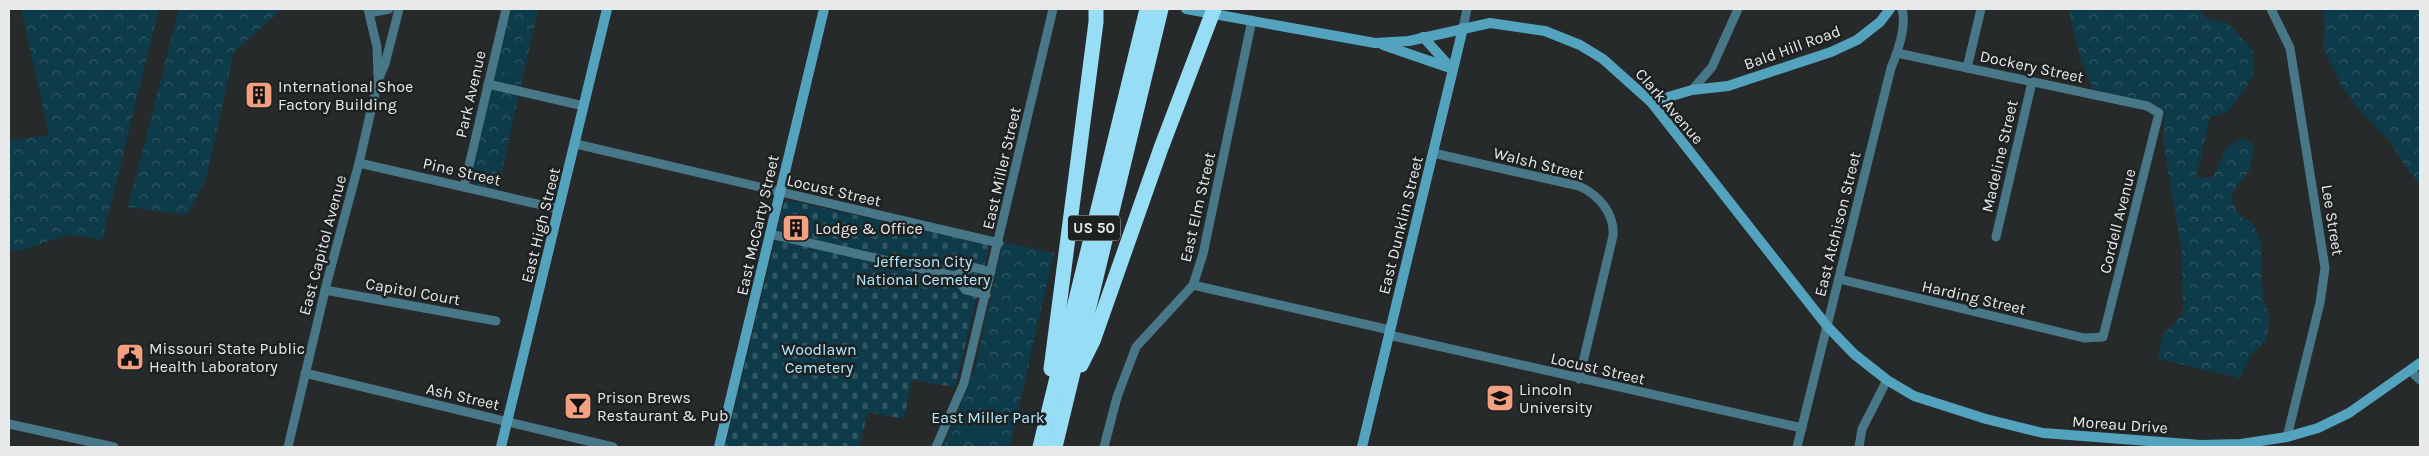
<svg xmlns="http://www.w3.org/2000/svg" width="2429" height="456" font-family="Karla,sans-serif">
	<defs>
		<pattern id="forest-crowns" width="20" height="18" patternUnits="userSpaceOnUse" patternTransform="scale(1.25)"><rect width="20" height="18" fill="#0e3b49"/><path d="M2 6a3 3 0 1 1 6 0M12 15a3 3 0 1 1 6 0" fill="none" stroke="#315763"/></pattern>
		<pattern id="cemetery-stones" width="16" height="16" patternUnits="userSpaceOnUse" patternTransform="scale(1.25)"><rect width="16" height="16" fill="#0e3b49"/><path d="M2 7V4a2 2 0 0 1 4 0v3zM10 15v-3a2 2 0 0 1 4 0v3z" fill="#315763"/></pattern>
	</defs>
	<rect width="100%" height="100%" fill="#272a2b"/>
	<g fill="url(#forest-crowns)">
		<path d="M21,9h138l-57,231 -34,-5 -48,16 -11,-1v-109l40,-6z"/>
		<path d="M179,9h103l-48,43 -28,127 -19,36 -59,-8z"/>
		<path d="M510,9h28l-40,180 -25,-5 -3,-7z"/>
		<path d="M2068,9h134l3,9 23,5 26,29 -1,24 -12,19 -14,18 -17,4 -14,61 17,-1 14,-30 17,-9 10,7 -4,25 -14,17 -5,11 8,17 14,9 9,19 -1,20 2,34 7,20 -4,24 -14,13 -12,24 -82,-19 4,-23 21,-22 -1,-61 -19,-112 2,-30 -12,-8 -60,-14 -12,-28z"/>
		<path d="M2324,9h96v175l-13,-15 -16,-26 -32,-33 -17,-23 -19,-39z"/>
		<path d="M1003,242l51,11 -44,194h-67l32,-79z"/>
	</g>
	<path fill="url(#cemetery-stones)" d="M787,200l198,44 4,3 -34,140 -43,-7 -8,39 -36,-7 -9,35h-134l59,-244z"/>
	<g fill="#0e3b49">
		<path d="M502,59l13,3 -3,12 -12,-3z"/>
		<path d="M983,405l20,12 -18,30 -20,-10z"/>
	</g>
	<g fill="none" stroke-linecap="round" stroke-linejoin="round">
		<g stroke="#487788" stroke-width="9">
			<path d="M368,9l9,38 1,28"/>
			<path d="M2271,9l19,39 35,220 -5,35 -33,134"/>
			<path d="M370,13l19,-4"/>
			<path d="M1463,28l4,-19"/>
			<path d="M1967,68l14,-59"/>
			<path d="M488,84l96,22"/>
			<path d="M1692,90l20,-23 26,-58"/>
			<path d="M576,144l423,99"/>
			<path d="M1433,153l146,33c20,9 36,28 34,50l-34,143"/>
			<path d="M359,163l200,46"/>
			<path d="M464,187l42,-178"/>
			<path d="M770,234l184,42 12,14 20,5"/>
			<path d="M1996,237l36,-155"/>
			<path d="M954,276l19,-9 18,5"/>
			<path d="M1839,279l245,59 19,-1 56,-224 -12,-7 -250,-53"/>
			<path d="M1193,285l197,45"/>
			<path d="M325,290l171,31"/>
			<path d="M1389,335l413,93"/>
			<path d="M2410,370l10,10"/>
			<path d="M305,373l308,74"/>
			<path d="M9,424l105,23"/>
			<path d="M288,447l39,-165 32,-119 19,-83 7,-16 14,-55"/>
			<path d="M936,447l28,-64 89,-374"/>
			<path d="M1104,447l13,-50 19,-50 57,-62 10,-31 49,-234"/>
			<path d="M1797,447l94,-379c7,-17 16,-42 11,-59"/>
			<path d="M1859,447l3,-18 25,-49"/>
		</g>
		<g stroke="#53a3be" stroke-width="10">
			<path d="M1186,9l189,34 34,-2 81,-18 55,8 35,14 23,14 48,43 176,224 27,28 33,26 27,16 72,23 57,14 158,12 40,-1 46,-7 31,-9 31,-15 71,-50"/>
			<path d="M1423,37l29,32"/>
			<path d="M1383,45l70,24"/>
			<path d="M1651,102l41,-12 36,-4 103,-34 26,-12 23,-18 10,-13"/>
			<path d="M501,447l106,-438"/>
			<path d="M719,447l105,-438"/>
			<path d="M1362,447l101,-419"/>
		</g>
		<g stroke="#97ddf6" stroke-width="15">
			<path d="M1081,365l12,-24 68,-193 53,-139"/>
			<path d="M1051,369l45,-347v-13"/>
			<path d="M1040,447l107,-438"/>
			<path d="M1055,447l106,-438"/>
		</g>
	</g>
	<defs>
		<symbol id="building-square" viewBox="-11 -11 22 22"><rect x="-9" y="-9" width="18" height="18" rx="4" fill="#f2a07f" stroke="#1e2122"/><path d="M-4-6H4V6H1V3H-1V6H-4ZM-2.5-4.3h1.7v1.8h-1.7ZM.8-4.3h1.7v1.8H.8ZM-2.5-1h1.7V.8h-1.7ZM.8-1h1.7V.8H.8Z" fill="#111"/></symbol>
		<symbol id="civic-square" viewBox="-11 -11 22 22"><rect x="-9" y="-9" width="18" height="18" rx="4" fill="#f2a07f" stroke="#1e2122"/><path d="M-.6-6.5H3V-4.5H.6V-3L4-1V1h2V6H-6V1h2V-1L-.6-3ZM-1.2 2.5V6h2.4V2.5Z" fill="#111"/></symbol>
		<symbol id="university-square" viewBox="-11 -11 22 22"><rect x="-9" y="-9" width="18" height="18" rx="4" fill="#f2a07f" stroke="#1e2122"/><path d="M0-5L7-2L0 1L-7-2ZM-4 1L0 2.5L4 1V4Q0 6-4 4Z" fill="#111"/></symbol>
		<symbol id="bar-square" viewBox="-11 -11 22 22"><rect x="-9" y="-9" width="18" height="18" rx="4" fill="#f2a07f" stroke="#1e2122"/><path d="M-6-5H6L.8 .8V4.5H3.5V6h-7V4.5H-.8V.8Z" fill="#111"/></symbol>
	</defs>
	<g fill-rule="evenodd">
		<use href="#building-square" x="243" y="79" width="32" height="32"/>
		<use href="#building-square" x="780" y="212" width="32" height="32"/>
		<use href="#civic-square" x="114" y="341" width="32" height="32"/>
		<use href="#university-square" x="1484" y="382" width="32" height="32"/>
		<use href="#bar-square" x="562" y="390" width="32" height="32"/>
	</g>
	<g text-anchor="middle" stroke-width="5" stroke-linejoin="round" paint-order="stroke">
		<rect fill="#1e2122" stroke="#abadae" stroke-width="1" x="1068" y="215.5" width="52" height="25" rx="4"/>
		<g font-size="15" font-weight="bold" fill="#e7e9ea">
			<text x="1094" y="233">US 50</text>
		</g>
		<g font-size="16" fill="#e7e9ea" stroke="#1e2122">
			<text transform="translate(1792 47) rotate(-20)" y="6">Bald Hill Road</text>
			<text transform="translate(2032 66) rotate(12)" y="6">Dockery Street</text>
			<text transform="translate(470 94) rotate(-77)" y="6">Park Avenue</text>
			<text transform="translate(1670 106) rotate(49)" y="6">Clark Avenue</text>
			<text transform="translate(1999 156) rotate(-77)" y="6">Madeline Street</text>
			<text transform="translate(1539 163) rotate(14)" y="6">Walsh Street</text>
			<text transform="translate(1001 168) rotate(-77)" y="6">East Miller Street</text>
			<text transform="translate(462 171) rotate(13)" y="6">Pine Street</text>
			<text transform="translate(834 190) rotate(13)" y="6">Locust Street</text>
			<text transform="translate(1197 207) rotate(-77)" y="6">East Elm Street</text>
			<text transform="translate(2333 220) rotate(81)" y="6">Lee Street</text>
			<text transform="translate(2117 221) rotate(-76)" y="6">Cordell Avenue</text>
			<text transform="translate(1837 224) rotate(-76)" y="6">East Atchison Street</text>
			<text transform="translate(540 225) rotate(-76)" y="6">East High Street</text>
			<text transform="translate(757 225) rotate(-77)" y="6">East McCarty Street</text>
			<text transform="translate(1400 225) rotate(-76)" y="6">East Dunklin Street</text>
			<text transform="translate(322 245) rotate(-75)" y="6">East Capitol Avenue</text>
			<text transform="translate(413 291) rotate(10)" y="6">Capitol Court</text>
			<text transform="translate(1974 297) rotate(13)" y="6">Harding Street</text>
			<text transform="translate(1598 368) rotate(13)" y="6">Locust Street</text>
			<text transform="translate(463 396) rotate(13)" y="6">Ash Street</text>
			<text transform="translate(2120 424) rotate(4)" y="6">Moreau Drive</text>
		</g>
		<g font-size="16" fill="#e7e9ea" stroke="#1e2122" text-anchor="start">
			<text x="278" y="92">International Shoe<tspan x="278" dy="18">Factory Building</tspan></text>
			<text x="815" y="234">Lodge &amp; Office</text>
			<text x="149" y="354">Missouri State Public<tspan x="149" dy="18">Health Laboratory</tspan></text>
			<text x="1519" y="395">Lincoln<tspan x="1519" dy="18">University</tspan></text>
			<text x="597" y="403">Prison Brews<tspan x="597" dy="18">Restaurant &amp; Pub</tspan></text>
		</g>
		<g font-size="16" fill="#b1e9fe" stroke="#1e2122">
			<text x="923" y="267">Jefferson City<tspan x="923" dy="18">National Cemetery</tspan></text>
			<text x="819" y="355">Woodlawn<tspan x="819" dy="18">Cemetery</tspan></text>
			<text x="988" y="423">East Miller Park</text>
		</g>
	</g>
	<rect width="2429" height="456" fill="none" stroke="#e7e9ea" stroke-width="20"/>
</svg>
